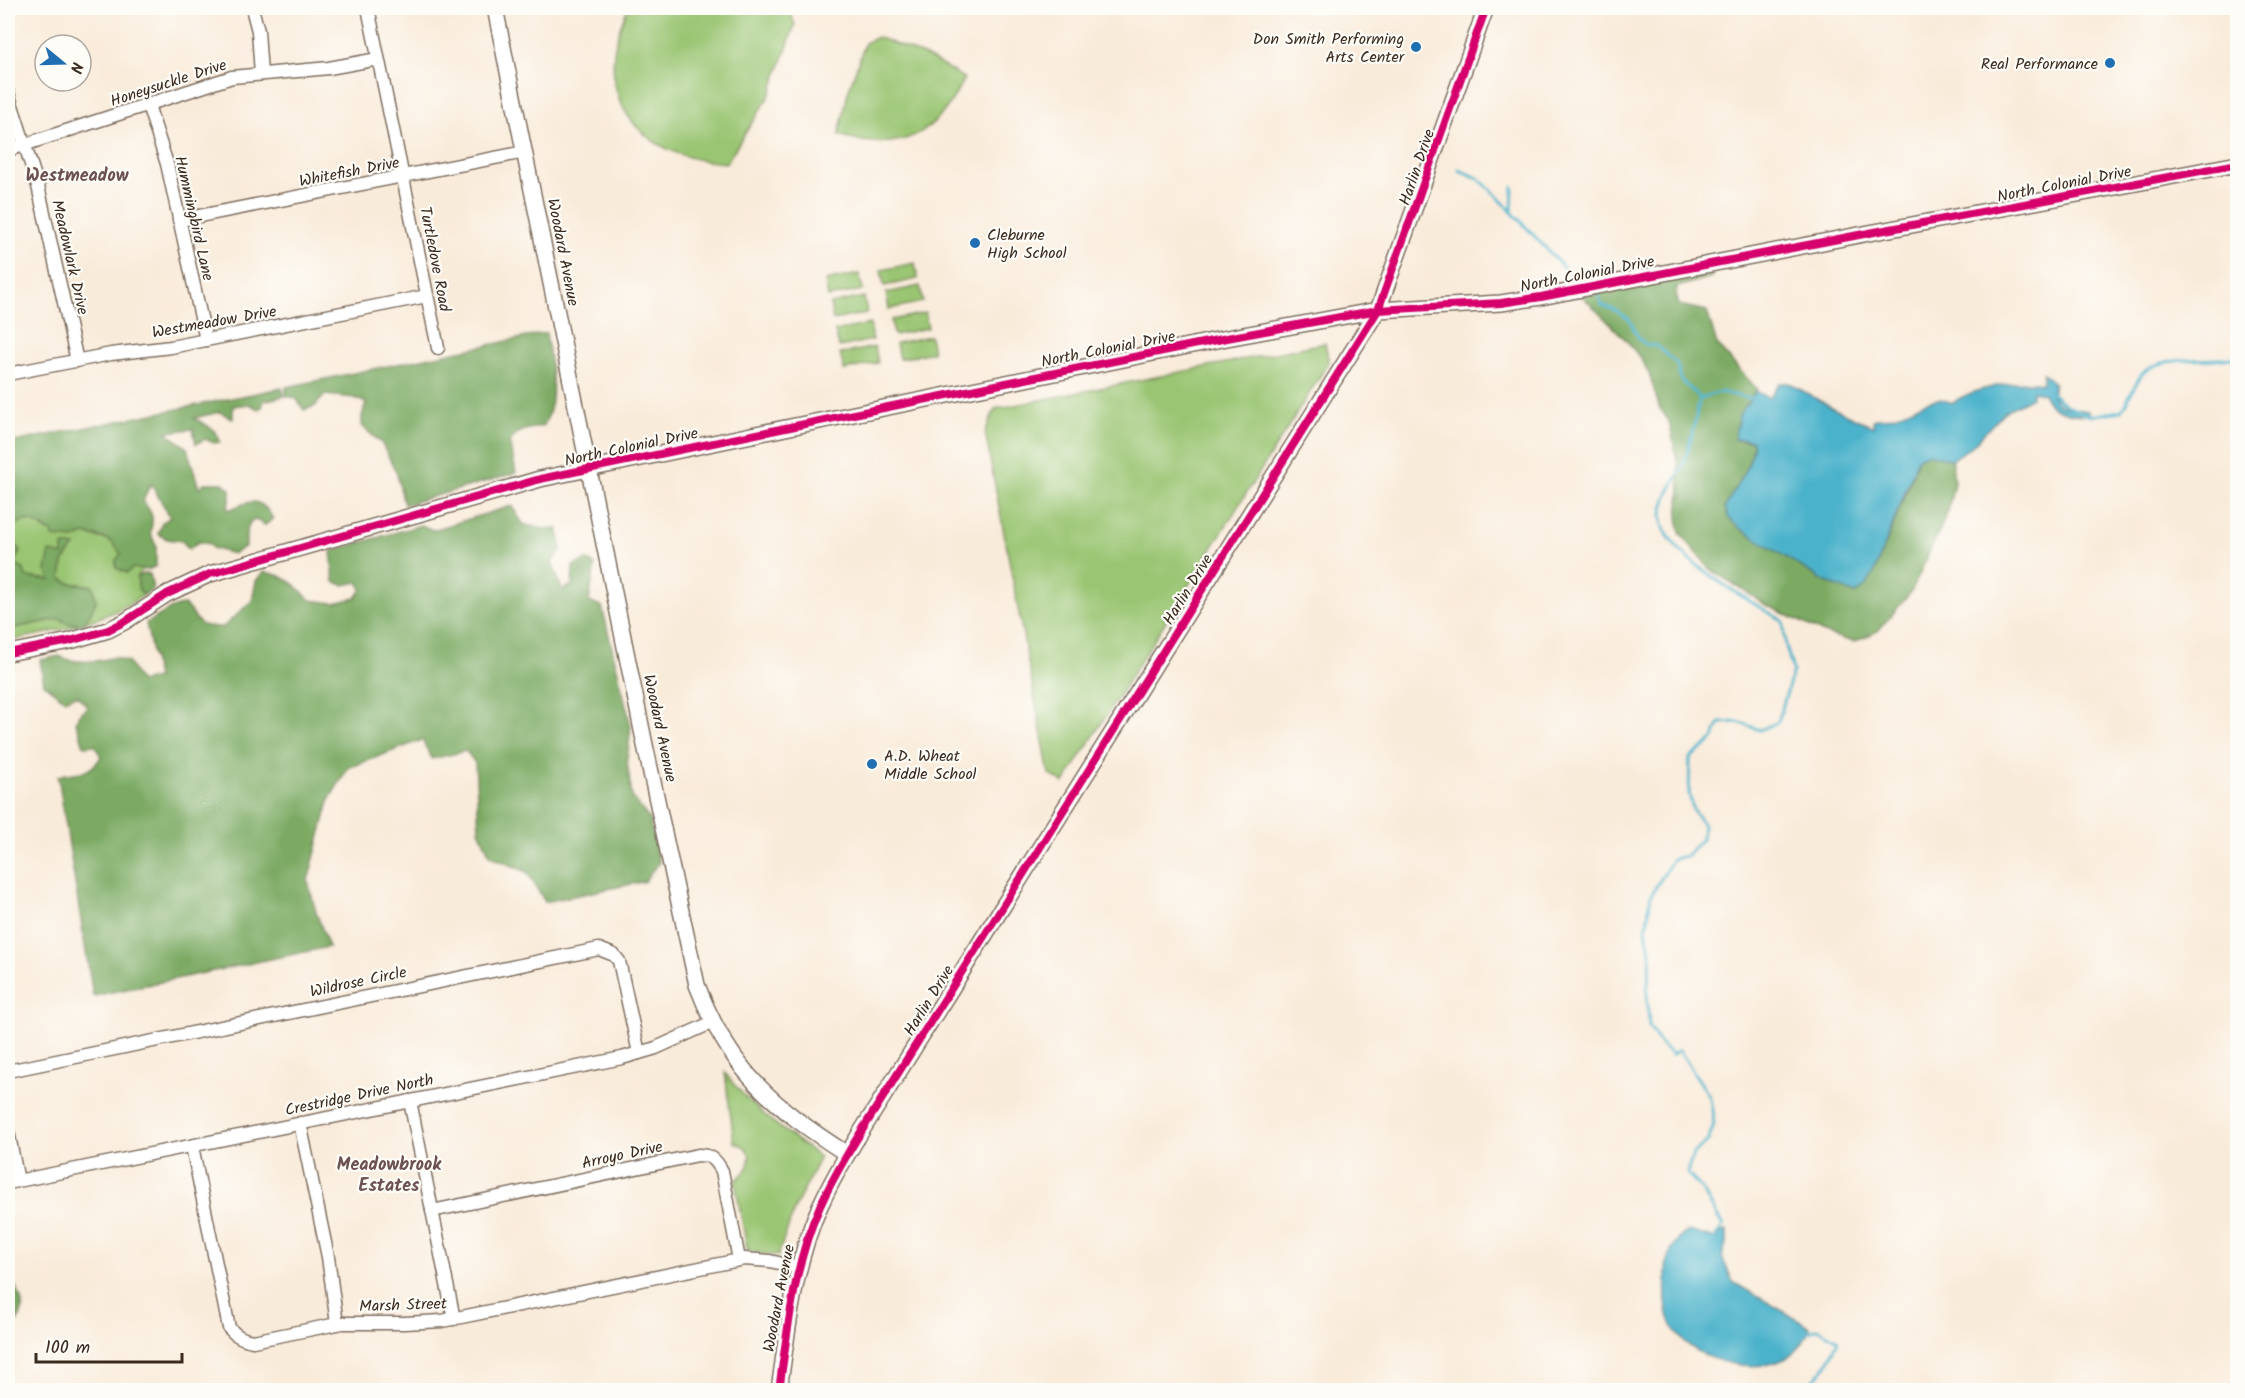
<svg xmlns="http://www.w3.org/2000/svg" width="2245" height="1398" font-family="Kalam,sans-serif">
	<rect width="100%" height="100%" fill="#fdfcf7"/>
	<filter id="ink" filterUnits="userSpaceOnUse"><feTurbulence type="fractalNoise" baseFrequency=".0167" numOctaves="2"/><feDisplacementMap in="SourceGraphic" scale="12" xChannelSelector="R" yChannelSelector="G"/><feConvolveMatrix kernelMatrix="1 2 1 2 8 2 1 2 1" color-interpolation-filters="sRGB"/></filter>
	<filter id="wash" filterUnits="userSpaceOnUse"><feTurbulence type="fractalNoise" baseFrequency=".008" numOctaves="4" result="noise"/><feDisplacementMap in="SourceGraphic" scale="24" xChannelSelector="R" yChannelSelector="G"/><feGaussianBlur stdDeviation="1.35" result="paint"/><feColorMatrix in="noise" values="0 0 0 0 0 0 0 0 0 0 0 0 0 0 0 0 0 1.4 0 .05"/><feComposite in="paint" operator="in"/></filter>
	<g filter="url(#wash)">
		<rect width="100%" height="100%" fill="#f9ebda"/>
		<g fill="#9ac572" stroke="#6a7848" stroke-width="1.5">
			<path d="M628,8h144l19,6 4,11 -25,70 -44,68c-90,-4 -139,-71 -98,-155z"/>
			<path d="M877,37l49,19 38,22c-26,57 -64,77 -125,57l9,-43 17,-49z"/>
			<path d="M915,263l3,16 -34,7 -3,-16z"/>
			<path d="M859,274l4,16 -35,7 -3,-16z"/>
			<path d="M920,286l3,16 -34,7 -3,-16z"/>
			<path d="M864,297l3,16 -34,7 -3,-16z"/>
			<path d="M925,313l3,15 -34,7 -3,-15z"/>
			<path d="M870,324l3,16 -34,7 -4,-16z"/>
			<path d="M930,336l3,16 -34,7 -3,-16z"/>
			<path d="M1325,343l4,19 -265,421 -15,-9 -64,-342 10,-23z"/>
			<path d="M875,347l3,16 -34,7 -4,-16z"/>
			<path d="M33,520l12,10 29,9 10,-5 28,7 21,27 10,1 -6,8 2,13 5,5c-45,29 -85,36 -136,46v-12l51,-10 11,5h14l12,-22 -3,-16 -24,-3 -8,-5 2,-16 11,-16 -11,9 -12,25 -26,-3 -12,-13 7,-13 -12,-20 10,-9z"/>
			<path d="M725,1073c27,36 59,58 95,84l-25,51 -17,48 -26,-4 -5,-3 -12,-67 12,-13 3,-13 -5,-9 -11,-5z"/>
		</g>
		<g fill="#7baa64" stroke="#5b6a41" stroke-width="1.5">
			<path d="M1709,270l3,7 -35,10 -1,7 3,11 28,6 10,34 40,44 -18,26 -5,25 19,1c2,20 -20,48 -28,67l16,21 83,52 32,13 18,-21 41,-103 3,-12 11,-5 23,7 2,23 -6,29 -37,80 -33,39 -24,11 -28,-8 -60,-29 -56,-36 -30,-36 -2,-16 2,-26 -2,-27 -9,-43 -10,-14 -9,-31 -8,-16 -17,-21 -44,-44z"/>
			<path d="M546,333c4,29 14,67 -3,93 -13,3 -26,3 -33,16l6,31 -112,32 -7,-31 -15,-30 -20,-18v-10l4,-13 -11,-5 -30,-3 -10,11 -11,4 -8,-12 -10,-2v-9z"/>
			<path d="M282,388l2,8 -20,5 -2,6 -4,2 -9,-5 -16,2v13l-13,-7 -26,6c10,6 23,10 26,24l-6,1 -9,-4 -9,5 -3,-15 -27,3 21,16 12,40 5,-5h19l7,6v11l-3,7 2,3c20,-9 32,-15 44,9l-8,6 -9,-5 -6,2 -4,12v12l-13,8 -21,-6 -1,-4 -13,-2 -9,7 -7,-8 -15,-2 -9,-5 4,-11 8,-6 -17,-30 -3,-2 -7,16c9,12 12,16 7,31l6,14v20l-8,4 -15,-2 -6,5 -11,-5v-8l5,-6c-12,-18 -16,-16 -37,-20l-10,5 -21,-2 -1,-5c-21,-8 -21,-21 -44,-1v-88z"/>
			<path d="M512,506l11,18 20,5 14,-1 5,21 -10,13 10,28 10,-5 1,-19 13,-6 9,5 -6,37 13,4 29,120 -4,35 5,36 18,23 9,43 -12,14 -1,4 -101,21 -18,-30 -37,-16 -11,-26 -4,-67 -9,-12 -34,8 -10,-19 -74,28 -18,30 -22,83 8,31 13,35 -236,49 -35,-220c20,-6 30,1 43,-19l-6,-12 -11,1 -8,-24 4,-8 8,-7 -11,-12 -12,5 -21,-16 -4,-24 19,-4c14,8 40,6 56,1l13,5 12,20 17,-4 -11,-55c13,-5 24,-18 39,-18 18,19 7,21 38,22l29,-26 4,-20 7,-9c23,3 32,12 47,28l24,3 22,-5 6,-9 -4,-7 -14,3 -10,-3 -3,-31 90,-26 12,5z"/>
			<path d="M8,531l12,21 -7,12 11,5 2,8 24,3 -4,-10 4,-18 13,3v-9h12l-12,16 -2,16 8,5 24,3 3,16 -12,22h-14l-11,-5 -51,10z"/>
			<path d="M145,573l5,1 3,15 -9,6 -5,-5 -2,-13z"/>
			<path d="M8,1286l8,1c9,16 10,31 -8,42z"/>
		</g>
		<g fill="#4cb2cb" stroke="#446e74" stroke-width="1.5">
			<path d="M2043,373l11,10 -2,13c8,14 22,12 36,15l1,3c-15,3 -41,-3 -46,-21l-11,-2v6l-28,15 -31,33 -21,15 -23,-7 -11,5 -44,115 -10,15 -8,6 -32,-13 -83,-52 -12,-10 -4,-11c8,-19 31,-48 28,-67l-10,-2 -9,1 5,-25 17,-24 13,7 11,-15h9l46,26 39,18 -1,-7 2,-2c24,3 41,-17 64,-19 4,0 9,3 14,4 16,-14 68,-24 89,-20z"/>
			<path d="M1689,1231l27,8 5,-7 6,-1v10l-5,16 11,25 77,45c-1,7 -5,12 -8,17 -25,37 -99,22 -124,-9 -14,-17 -13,-41 -12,-62 0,-16 8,-35 23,-42z"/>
		</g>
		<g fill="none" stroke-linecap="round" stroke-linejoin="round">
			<g stroke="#4cb2cb" stroke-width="3">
				<path d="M1419,154l5,1"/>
				<path d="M1459,170l19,8 17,16 73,78 12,10"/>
				<path d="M1512,211l1,-24"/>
				<path d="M1597,292l5,13 15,6 12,8 10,20 8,6 10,1 20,18 3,15 20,19c-5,22 -9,46 -17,67 -7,16 -20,32 -21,51 -3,37 92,87 121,105l3,25 7,25 -15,51 -18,8 -22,-8 -18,1 -8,18 -22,17 -1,35 4,17 10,14 -1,15 -16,17 -13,3 -22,36 -5,34 5,29 -4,34 2,34 10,16 13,13 7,-5 31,47 4,27 -6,17 -15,13 -6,19 14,15 22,38 -10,15"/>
				<path d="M2050,392l14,12 25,12 32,-5c8,-11 13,-26 21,-37 18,-21 69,-11 96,-17"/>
				<path d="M1700,398l20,-6 33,7"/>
				<path d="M1806,1390l22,-27 10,-23 -19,-11 -11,3"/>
			</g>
		</g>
	</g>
	<g filter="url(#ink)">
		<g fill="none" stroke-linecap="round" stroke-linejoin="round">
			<defs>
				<g id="minor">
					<path d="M252,8l6,23 3,43"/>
					<path d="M368,8l70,340"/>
					<path d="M8,93l30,93 39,175"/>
					<path d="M148,105l19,59 39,176"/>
					<path d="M8,150l224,-73 97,-9 49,-9"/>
					<path d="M179,220l346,-68"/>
					<path d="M8,374l103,-20 60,-7 256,-51"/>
					<path d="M8,1071l591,-122 15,6 5,6 20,92"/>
					<path d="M410,1101l44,218"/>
					<path d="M300,1123l28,134 9,67"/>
					<path d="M8,1131l10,50"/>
					<path d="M192,1146l37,182c7,8 13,11 24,13l89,-18h63l37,-2 302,-62 26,2 30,7"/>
					<path d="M8,1183l614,-125 34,-10 57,-26"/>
					<path d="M432,1211l266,-56c14,0 18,5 24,16l17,89"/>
				</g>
				<g id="tertiary">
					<path d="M495,8l150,737 52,240c33,86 75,121 150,169"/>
					<path d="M8,653l62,-12 38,-11 16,-8 43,-28 43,-20 330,-95 255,-53 432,-88 151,-28 123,-7 40,-6 328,-64 369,-69"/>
					<path d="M779,1390c9,-61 15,-127 41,-184 16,-35 37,-68 58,-101l500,-795 108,-302"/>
				</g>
			</defs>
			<use href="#minor" stroke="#7e6e60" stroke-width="15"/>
			<use href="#tertiary" stroke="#7e6e60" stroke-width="18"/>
			<use href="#minor" stroke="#fff" stroke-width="12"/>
			<use href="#tertiary" stroke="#fff" stroke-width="15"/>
			<defs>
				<g id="cycleway">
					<path d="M8,653l62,-12 38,-11 16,-8 43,-28 43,-20 330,-95 255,-53 432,-88 151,-28 123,-7 40,-6 328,-64 369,-69"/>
					<path d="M779,1390c9,-61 15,-127 41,-184 16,-35 37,-68 58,-101l500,-795 108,-302"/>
				</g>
			</defs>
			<use href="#cycleway" stroke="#fdfcf7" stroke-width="11"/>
			<use href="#cycleway" stroke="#d6006c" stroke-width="8"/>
		</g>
	</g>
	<g fill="#1f6fb2" stroke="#fdfcf7" stroke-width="2">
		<circle cx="1416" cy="47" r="6"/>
		<circle cx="2110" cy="63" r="6"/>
		<circle cx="975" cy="243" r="6"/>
		<circle cx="872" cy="764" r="6"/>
	</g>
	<g text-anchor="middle" stroke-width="4.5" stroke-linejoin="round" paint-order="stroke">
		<g font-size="16" fill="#3b2a1e" stroke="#fdfcf7" text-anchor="end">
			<text x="1404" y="44">Don Smith Performing<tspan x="1404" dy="18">Arts Center</tspan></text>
			<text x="2098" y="69">Real Performance</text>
			<text x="987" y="240" text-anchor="start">Cleburne<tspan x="987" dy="18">High School</tspan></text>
			<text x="884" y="761" text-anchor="start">A.D. Wheat<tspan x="884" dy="18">Middle School</tspan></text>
		</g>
		<g font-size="16" fill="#3b2a1e" stroke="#fdfcf7">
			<text transform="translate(168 82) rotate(-18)" y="6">Honeysuckle Drive</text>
			<text transform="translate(1416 167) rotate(-71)" y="6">Harlin Drive</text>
			<text transform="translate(349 171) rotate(-11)" y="6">Whitefish Drive</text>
			<text transform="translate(2064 183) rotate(-11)" y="6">North Colonial Drive</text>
			<text transform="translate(195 218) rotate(77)" y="6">Hummingbird Lane</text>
			<text transform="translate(564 252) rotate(79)" y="6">Woodard Avenue</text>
			<text transform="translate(71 257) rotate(77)" y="6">Meadowlark Drive</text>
			<text transform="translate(436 259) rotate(79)" y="6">Turtledove Road</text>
			<text transform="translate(1587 273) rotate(-11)" y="6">North Colonial Drive</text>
			<text transform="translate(214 321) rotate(-10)" y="6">Westmeadow Drive</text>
			<text transform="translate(1108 348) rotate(-11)" y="6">North Colonial Drive</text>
			<text transform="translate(631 446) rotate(-12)" y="6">North Colonial Drive</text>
			<text transform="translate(1187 589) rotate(-58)" y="6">Harlin Drive</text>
			<text transform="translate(661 728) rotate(78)" y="6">Woodard Avenue</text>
			<text transform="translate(358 981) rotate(-12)" y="6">Wildrose Circle</text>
			<text transform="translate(928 1000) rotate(-58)" y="6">Harlin Drive</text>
			<text transform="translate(359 1094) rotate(-12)" y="6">Crestridge Drive North</text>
			<text transform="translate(622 1154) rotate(-12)" y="6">Arroyo Drive</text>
			<text transform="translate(778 1298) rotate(-79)" y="6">Woodard Avenue</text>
			<text transform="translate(403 1304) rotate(-2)" y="6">Marsh Street</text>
		</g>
		<g font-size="18" font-weight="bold" fill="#6c5052" stroke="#fdfcf7">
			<text x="77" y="181">Westmeadow</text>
			<text x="389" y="1170">Meadowbrook<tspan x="389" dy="21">Estates</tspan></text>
		</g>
	</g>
	<rect width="2245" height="1398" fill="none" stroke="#fdfcf7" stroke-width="30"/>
	<g transform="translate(63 63) rotate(109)"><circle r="28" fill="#fdfcf7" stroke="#afa8a0" stroke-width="1.5"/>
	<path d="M0-4.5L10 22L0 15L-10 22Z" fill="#1f6fb2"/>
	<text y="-9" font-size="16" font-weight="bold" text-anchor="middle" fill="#3b2a1e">N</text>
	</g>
	<path d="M36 1353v9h146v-9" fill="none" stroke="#3b2a1e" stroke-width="3"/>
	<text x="45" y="1353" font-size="18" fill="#3b2a1e" stroke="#fdfcf7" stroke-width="4.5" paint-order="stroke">100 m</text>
</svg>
